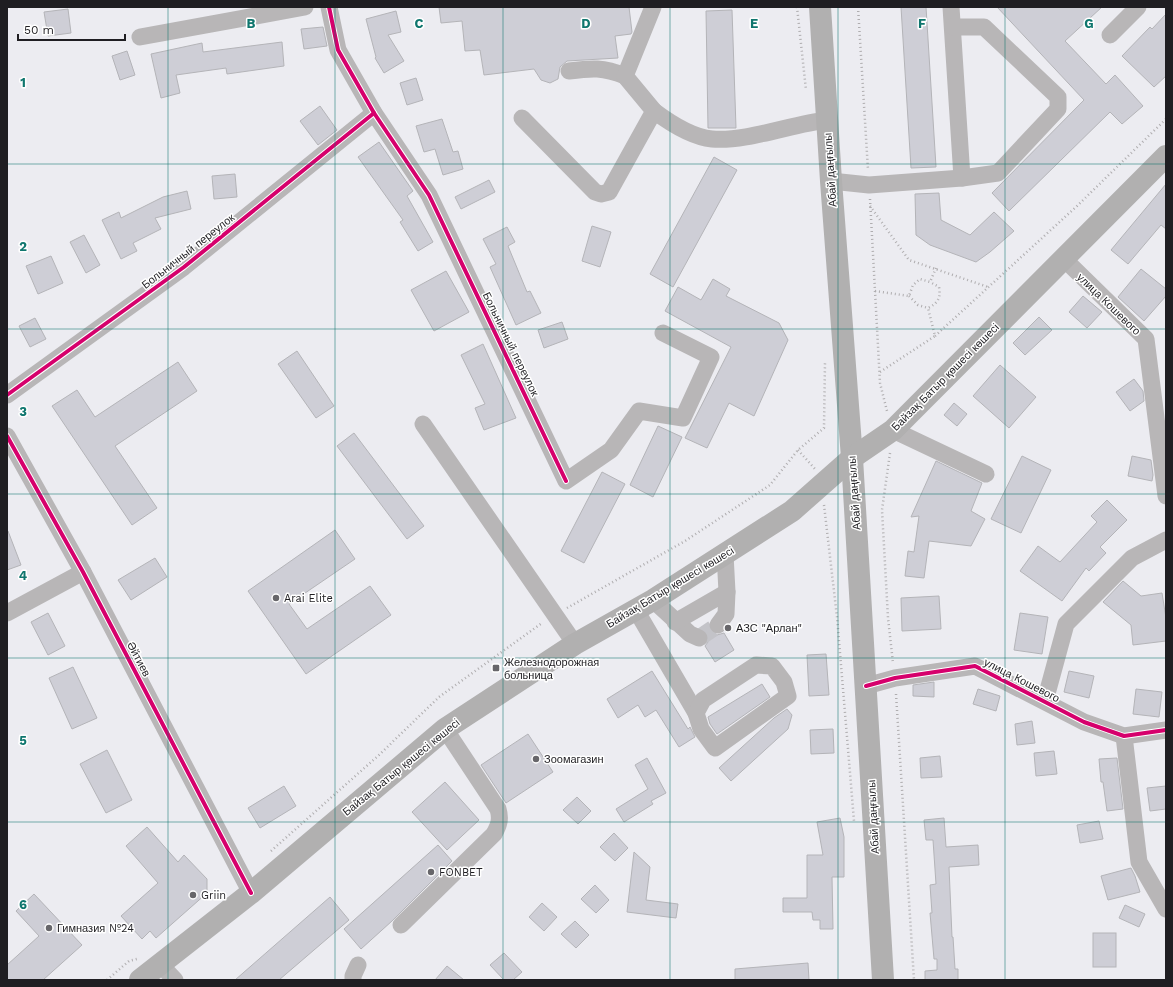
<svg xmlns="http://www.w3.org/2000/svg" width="1173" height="987" font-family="'Work Sans',sans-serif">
	<rect width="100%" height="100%" fill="#ececf1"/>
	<g fill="#ceced6" stroke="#b4b4b8">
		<path d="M439,7h190l3,25 -1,2 -16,2 3,22 -51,3 -7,6 -2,12 -8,4 -9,-3 -7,-11 -50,6 -4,-25 -15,1 -3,-30 -21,2z"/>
		<path d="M901,7h25l10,160 -25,1z"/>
		<path d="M997,7h105l-37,34 41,43 9,-9 28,31 -21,18 -12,-12 -101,99 -17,-18 92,-93z"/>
		<path d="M68,9l3,24 -23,3 -4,-24z"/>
		<path d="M732,10l4,118h-28l-2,-117z"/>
		<path d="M396,11l5,21 -13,3 16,26 -20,12 -9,-15 1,-1 -10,-38z"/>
		<path d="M1166,14v62l-12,11 -32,-31 28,-29 2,2z"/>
		<path d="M323,27l4,19 -23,3 -3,-20z"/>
		<path d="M282,42l2,24 -57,8 -1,-6 -50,7 4,18 -19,5 -10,-44 51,-11 1,9z"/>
		<path d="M127,51l8,24 -15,5 -8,-24z"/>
		<path d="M416,78l7,22 -16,5 -7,-22z"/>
		<path d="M320,106l17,24 -19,15 -18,-24z"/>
		<path d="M442,119l11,33 5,-1 5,18 -20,6 -8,-26 -11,3 -8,-26z"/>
		<path d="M379,142l34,49 -6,5 26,46 -15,9 -18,-29 3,-2 -45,-63z"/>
		<path d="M714,157l23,13 -64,117 -23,-13z"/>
		<path d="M235,174l2,23 -23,2 -2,-23z"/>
		<path d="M489,180l6,12 -34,17 -6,-12z"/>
		<path d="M1166,184v45l-5,-4 -33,39 -17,-14z"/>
		<path d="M187,191l4,18 -36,9 6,11 -28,14 4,8 -16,8 -19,-39 17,-8 2,6 42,-21z"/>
		<path d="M939,193l2,27 29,15 24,-23 20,19 -24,21 -14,10 -46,-17 -14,-10 -1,-41z"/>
		<path d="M592,226l19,6 -11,35 -18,-6z"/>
		<path d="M507,227l8,15 -7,4 19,46 3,-1 11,22 -25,12 -26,-58 6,-3 -13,-25z"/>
		<path d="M84,235l16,30 -14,8 -16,-31z"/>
		<path d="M51,256l12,27 -25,11 -12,-28z"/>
		<path d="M1141,269l25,20v7l-22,25 -26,-24z"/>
		<path d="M446,271l23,41 -35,19 -23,-41z"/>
		<path d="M713,279l17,10 -4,7 53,27 9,17 -34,76 -25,-13 -22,45 -22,-10 46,-91 -66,-36 13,-24 23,13z"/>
		<path d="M1083,296l19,16 -15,16 -18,-16z"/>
		<path d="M1039,317l13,13 -27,25 -12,-12z"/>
		<path d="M35,318l11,21 -16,8 -11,-21z"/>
		<path d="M562,322l6,17 -24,9 -6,-18z"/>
		<path d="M483,344l33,74 -32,12 -9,-22 10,-4 -24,-49z"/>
		<path d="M297,351l37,55 -18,12 -38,-54z"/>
		<path d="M178,362l19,29 -82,55 42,62 -25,17 -80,-119 25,-16 18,27z"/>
		<path d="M1000,365l36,32 -27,31 -36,-32z"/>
		<path d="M1134,379l9,12 1,10 -14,10 -14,-19z"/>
		<path d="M954,403l13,11 -10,12 -13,-11z"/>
		<path d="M658,426l24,11 -29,60 -23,-12z"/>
		<path d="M354,433l70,93 -17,13 -70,-93z"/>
		<path d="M1022,456l29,14 -30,63 -30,-14z"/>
		<path d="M1132,456l19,4 2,15 -1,6 -24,-5z"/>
		<path d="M936,461l46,22 -11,28 14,8 -14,27 -42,-5 -5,37 -19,-2 3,-25 6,1 5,-36 -8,1z"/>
		<path d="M602,472l23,12 -41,79 -23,-12z"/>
		<path d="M1107,500l20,20 -27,27 6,6 -17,18 -3,-3 -24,33 -42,-30 18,-25 22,16 37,-40 -6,-6z"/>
		<path d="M335,530l20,29 -66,45 18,25 63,-43 21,29 -85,59 -58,-83z"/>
		<path d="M8,531l13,34 -14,5v-38z"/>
		<path d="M155,558l12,19 -36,23 -13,-20z"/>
		<path d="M1123,581l18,15 21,-3 4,25v23l-33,4 -2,-20 -28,-23z"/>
		<path d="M939,596l2,33 -39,2 -1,-33z"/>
		<path d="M48,613l17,33 -17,9 -17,-33z"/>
		<path d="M1020,613l28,4 -6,37 -28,-4z"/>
		<path d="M708,623l1,6 3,4 5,2 7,-2 10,17 -19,12 -10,-16 3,-4 -1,-10 -6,-4z"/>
		<path d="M826,654l3,41 -20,1 -2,-41z"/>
		<path d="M73,667l24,51 -25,11 -23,-51z"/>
		<path d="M652,671l36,58 2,-2 5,10 -16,10 -23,-37 -11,7 -7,-12 -20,13 -11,-19z"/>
		<path d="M1069,671l25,5 -5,22 -25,-6z"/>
		<path d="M934,682v15l-21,-1v-11z"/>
		<path d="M762,684l8,13 -53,37 -7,-10 -2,-7z"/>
		<path d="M978,689l22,7 -4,15 -23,-7z"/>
		<path d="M1136,689l26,3 -3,25 -26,-3z"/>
		<path d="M787,709l5,6 -4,14 -57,52 -12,-13 55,-50z"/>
		<path d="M1032,721l3,22 -18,2 -2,-21z"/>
		<path d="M833,729l1,24 -23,1 -1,-24z"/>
		<path d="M528,734l25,38 -47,31 -25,-38z"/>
		<path d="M107,750l25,50 -26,13 -26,-49z"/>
		<path d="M1054,751l3,23 -21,2 -2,-23z"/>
		<path d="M940,756l2,21 -21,1 -1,-20z"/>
		<path d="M647,758l19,35 -15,8 2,3 -29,18 -8,-13 32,-20 -13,-24z"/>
		<path d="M1117,758l6,51 -16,2 -4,-29h-2l-2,-23z"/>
		<path d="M445,782l34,38 -32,30 -35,-38z"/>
		<path d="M284,786l12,20 -36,22 -12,-20z"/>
		<path d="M1166,786v23l-16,2 -3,-23z"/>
		<path d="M577,797l14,14 -13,13 -15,-14z"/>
		<path d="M840,818l4,19v40h-12l1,52h-13v-9h-7l-1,-8h-29v-14h24v-43h16l-6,-33z"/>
		<path d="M944,818l2,29 32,-2 1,20 -30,2 3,70h1l2,32h3v11h-33v-9l12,-1v-11h-3l-4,-46h2l-2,-28 6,-1 -3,-44h-7l-2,-20z"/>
		<path d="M1099,821l4,18 -23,4 -3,-18z"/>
		<path d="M147,827l31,35 6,-7 23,24v14l-51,45 -6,-7 -8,8 -21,-23 37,-33 -32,-37z"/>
		<path d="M614,833l14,15 -13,13 -15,-14z"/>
		<path d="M438,845l14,16 -60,60 -31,28 -17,-20z"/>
		<path d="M634,852l16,15 -4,33 32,4 -2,14 -49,-6z"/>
		<path d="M1131,868l4,8 5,16 -32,8 -7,-24z"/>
		<path d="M595,885l14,15 -13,13 -15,-14z"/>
		<path d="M34,894l48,51 -39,35h-36v-15l32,-29 -23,-25z"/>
		<path d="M330,897l19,23 -70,60h-44z"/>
		<path d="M542,903l15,14 -13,14 -15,-14z"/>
		<path d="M1125,905l20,9 -6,13 -20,-9z"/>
		<path d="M575,921l14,14 -13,13 -15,-14z"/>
		<rect x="1093" y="933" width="23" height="34"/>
		<path d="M504,953l18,19 -9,8h-9l-14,-15z"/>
		<path d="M808,963l1,17h-74v-11z"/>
		<path d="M447,966l17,14h-29z"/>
	</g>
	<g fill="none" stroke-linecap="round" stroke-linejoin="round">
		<path stroke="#c3c3c8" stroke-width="17" stroke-dasharray="17 8" stroke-linecap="butt" d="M699,638l19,-13"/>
		<g stroke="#afadaf" stroke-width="2.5" stroke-dasharray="1 3" stroke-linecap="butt">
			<path d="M797,7l9,83"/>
			<path d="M858,7l10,163"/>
			<path d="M870,199l10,184 7,28"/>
			<path d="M870,206l39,54 79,27"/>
			<path d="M875,291l34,5 4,-11 7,-6 10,3 6,-14"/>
			<path d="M909,296l9,9 10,3c10,-5 13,-10 11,-21l-9,-5"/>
			<path d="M935,336l142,-130 89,-87"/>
			<path d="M880,372l55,-36 -7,-28"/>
			<path d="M798,450l17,19"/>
			<path d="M890,453l-8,57 6,108 5,45"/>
			<path d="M824,505l13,112 17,204"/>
			<path d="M567,608l118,-67 85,-56 28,-35 26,-22 1,-66"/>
			<path d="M896,694l18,286"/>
			<path d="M271,851l108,-96 60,-58 103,-74"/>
			<path d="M107,980l22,-19 8,-2"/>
		</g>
		<g stroke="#b8b6b7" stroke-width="17">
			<path d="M329,7l9,43 36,63 55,82 137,286 45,-31 28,-39 44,7 28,-61 -48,-24"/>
			<path d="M951,7l11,171"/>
			<path d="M1110,35l28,-28"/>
			<path d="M140,37l165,-30"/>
			<path d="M569,71c23,-3 34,-4 56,5"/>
			<path d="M654,111c16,12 37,26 58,28 34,3 80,-15 115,-19"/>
			<path d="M522,118l73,74 6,2 8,-2 45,-81 -29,-35 28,-69"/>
			<path d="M831,181l38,4 93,-7 36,-5 60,-64v-12l-74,-70h-31"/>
			<path d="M1063,258l83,81 20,157"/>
			<path d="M7,395l177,-128 190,-154"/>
			<path d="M423,424l152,220"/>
			<path d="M893,430l93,44"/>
			<path d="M7,436l76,136 168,321"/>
			<path d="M653,600l37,34 9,4"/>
			<path d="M636,610l60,103"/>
			<path d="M7,613l76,-41"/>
			<path d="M675,622l52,-30"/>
			<path d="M718,625l8,-11 1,-22 -2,-38"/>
			<path d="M756,665l16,1 12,16 4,14 -73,52 -14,-19 -5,-16 7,-13z"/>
			<path d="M866,686l29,-8 80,-12 109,56 40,14 42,-6"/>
			<path d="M1045,701l21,-77 66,-66 34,-18"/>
			<path d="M1124,736l15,126 27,47"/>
			<path d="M401,925l93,-91c5,-9 7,-15 4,-25l-53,-80"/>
			<path d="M160,964l15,16"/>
			<path d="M353,980v-4l5,-11"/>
		</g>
		<g stroke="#b1b0b0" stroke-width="22">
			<path d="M820,7l11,174 21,277 31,522"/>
			<path d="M140,980l111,-87 194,-164 130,-85 78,-44 139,-89 60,-53 41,-28 273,-274"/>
		</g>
		<defs>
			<g id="cycleway">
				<path d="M329,7l9,43 36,63 55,82 137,286"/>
				<path d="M7,395l177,-128 190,-154"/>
				<path d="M7,436l76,136 168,321"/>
				<path d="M866,686l29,-8 80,-12 109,56 40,14 42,-6"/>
			</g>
		</defs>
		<use href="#cycleway" stroke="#fff" stroke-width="6"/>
		<use href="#cycleway" stroke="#d6006c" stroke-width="4"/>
	</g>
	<path fill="none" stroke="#0f766e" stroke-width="1" stroke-opacity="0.55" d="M168,7v973M335,7v973M503,7v973M670,7v973M838,7v973M1005,7v973M7,164h1159M7,329h1159M7,494h1159M7,658h1159M7,822h1159"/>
	<g fill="#67666a" stroke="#fff" stroke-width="1.5">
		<circle cx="276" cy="598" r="4"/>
		<circle cx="728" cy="628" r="4"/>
		<rect x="492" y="664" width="8" height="8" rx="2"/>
		<circle cx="536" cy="759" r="4"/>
		<circle cx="431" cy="872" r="4"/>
		<circle cx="193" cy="895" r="4"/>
		<circle cx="49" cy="928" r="4"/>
	</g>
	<g text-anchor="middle" stroke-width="3" stroke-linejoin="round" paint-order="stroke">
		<g font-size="11" fill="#1f1e22" stroke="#fff">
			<text transform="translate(830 170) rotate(-94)" y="4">Абай даңғылы</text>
			<text transform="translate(188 251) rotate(-38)" y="4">Больничный переулок</text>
			<text transform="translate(1109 304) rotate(44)" y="4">улица Кошевого</text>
			<text transform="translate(511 344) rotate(64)" y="4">Больничный переулок</text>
			<text transform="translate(945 377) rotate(-45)" y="4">Байзақ Батыр қөшесі көшесі</text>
			<text transform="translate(854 493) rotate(-94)" y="4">Абай даңғылы</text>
			<text transform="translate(670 587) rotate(-31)" y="4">Байзақ Батыр қөшесі көшесі</text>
			<text transform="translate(139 659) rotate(62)" y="4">Әйтиев</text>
			<text transform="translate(1022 680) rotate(27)" y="4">улица Кошевого</text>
			<text transform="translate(401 767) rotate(-39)" y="4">Байзақ Батыр қөшесі көшесі</text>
			<text transform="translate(873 817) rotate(-93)" y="4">Абай даңғылы</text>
		</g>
		<g font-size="11" fill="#1f1e22" stroke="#fff" text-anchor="start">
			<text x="284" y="602">Arai Elite</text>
			<text x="736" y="632">АЗС "Арлан"</text>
			<text x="504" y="666">Железнодорожная<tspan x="504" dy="13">больница</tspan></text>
			<text x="544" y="763">Зоомагазин</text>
			<text x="439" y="876">FONBET</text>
			<text x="201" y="899">Griin</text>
			<text x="57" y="932">Гимназия №24</text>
		</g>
	</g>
	<g font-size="13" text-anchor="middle" font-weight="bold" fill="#0f766e" stroke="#fff" stroke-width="3" stroke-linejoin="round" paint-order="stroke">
		<text x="251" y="28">B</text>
		<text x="419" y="28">C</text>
		<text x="586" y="28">D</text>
		<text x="754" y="28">E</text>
		<text x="922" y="28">F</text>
		<text x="1089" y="28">G</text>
		<text x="23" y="87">1</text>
		<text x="23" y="251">2</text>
		<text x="23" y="416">3</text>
		<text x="23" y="580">4</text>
		<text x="23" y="745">5</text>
		<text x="23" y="909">6</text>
	</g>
	<rect width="1173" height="987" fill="none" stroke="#1f1e22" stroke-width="16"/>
	<path d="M18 34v6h107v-6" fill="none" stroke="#1f1e22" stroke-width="2"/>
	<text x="24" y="34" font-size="12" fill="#1f1e22" stroke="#ffffff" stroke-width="3" paint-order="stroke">50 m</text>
</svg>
